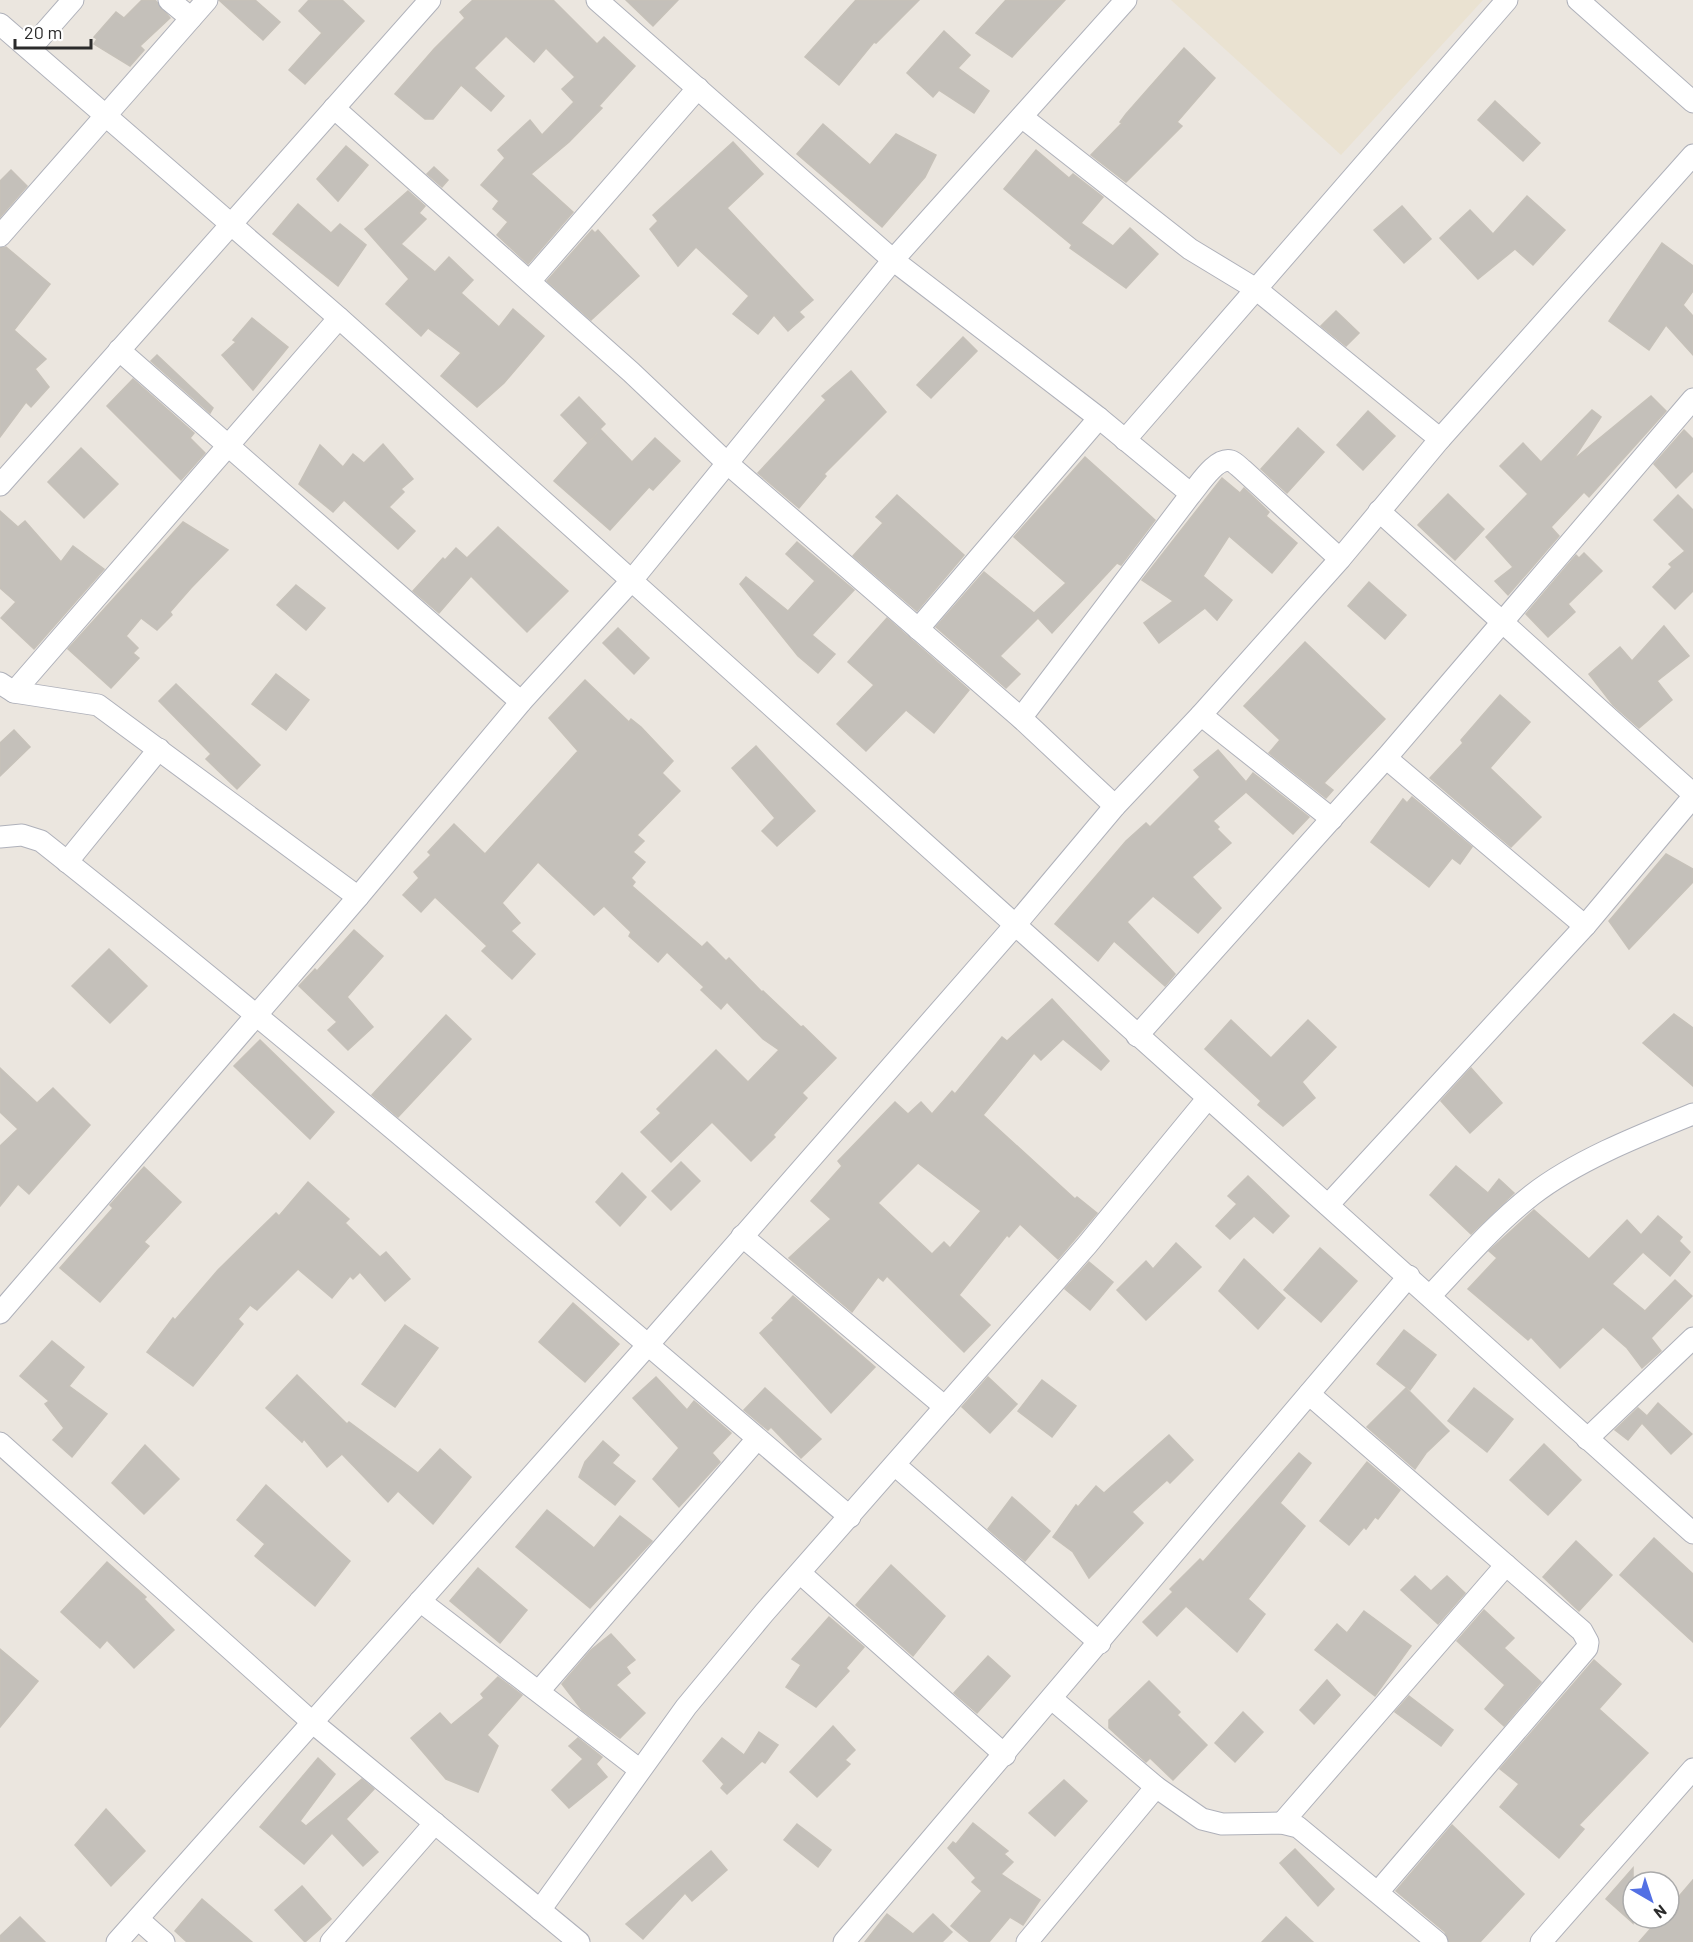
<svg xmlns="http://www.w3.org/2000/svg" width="1693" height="1942" font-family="Barlow,sans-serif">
	<rect width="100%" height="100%" fill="#ebe6df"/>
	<path fill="#eae2d1" d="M1171,0h312l-142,155z"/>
	<g fill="#c4c0ba" stroke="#c6c1b9" stroke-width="1.5" fill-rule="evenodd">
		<path d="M142,0h13l15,18 -30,28 4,4 -14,16 -36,-22 3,-5 -3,-2 22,-25 8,6z"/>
		<path d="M219,0h36l25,22 -17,18z"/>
		<path d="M309,0h33l22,21 -59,63 -16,-14 33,-37 -23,-22z"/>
		<path d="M473,0h80l44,44 7,-7 31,29 -36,40 3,2 -33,34 -38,32 42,38 -45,52 -31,-29 11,-13 -15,-13 6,-8 -18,-16 24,-27 -7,-8 32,-30 12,15 32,-33 -12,-13 13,-12 -29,-29 -12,14 -28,-26 -32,32 30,28 -13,15 -30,-26 -28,34h-8l-30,-25 39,-45 31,-31 -5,-6z"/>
		<path d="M626,0h52l-25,26z"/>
		<path d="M856,0h63l-43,43 -2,-1 -35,43 -34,-28z"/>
		<path d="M1006,0h59l-53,57 -36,-24z"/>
		<path d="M944,31l26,24 -12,13 31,23 -15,22 -35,-23 -6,7 -26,-24z"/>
		<path d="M1184,48l31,30 -38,44 5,4 -56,56 -35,-27 31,-32 -2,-1 6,-8z"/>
		<path d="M1495,101l45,42 -17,18 -45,-41z"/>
		<path d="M823,124l47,41 26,-31 40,21 -11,22 -43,50 -85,-73z"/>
		<path d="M733,142l30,32 -36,34 86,92 -14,12 5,5 -16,14 -14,-16 -16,19 -25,-20 16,-18 -53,-49 -18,19 -28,-37 8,-8 -5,-6z"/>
		<path d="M346,146l22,19 -30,36 -21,-22z"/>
		<path d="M1036,150l33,28 4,-4 30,23 -22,26 32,23 17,-18 28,26 -32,34 -56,-40 2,-3 -68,-56z"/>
		<path d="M434,167l14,13 -6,7 -15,-13z"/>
		<path d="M11,170l16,16 -27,31v-36z"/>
		<path d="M408,191l17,15 -6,7 7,6 -25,25 34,28 14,-15 24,23 -12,13 38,34 14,-18 31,27 -40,47 -27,24 -36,-31 20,-23 -33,-25 -7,8 -35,-32 23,-25 -44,-50z"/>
		<path d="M1527,196l38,34 -32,35 -18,-16 -37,30 -38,-41 30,-28 23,24z"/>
		<path d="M298,204l33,29 9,-9 26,21 -28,41 -65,-52z"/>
		<path d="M1402,206l29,33 -27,24 -30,-33z"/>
		<path d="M592,230l3,3 3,-3 41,46 -48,44 -44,-39z"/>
		<path d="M1662,243l31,23v25l-10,14 10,11v39l-27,-30 -17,25 -40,-29z"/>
		<path d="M6,247l44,37 -36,46 32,29 -11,10 14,18 -18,20 -5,-5 -26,35v-189z"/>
		<path d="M1336,311l23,22 -13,13 -25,-20z"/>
		<path d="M252,318l36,29 -35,43 -31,-35 14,-13 -3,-2z"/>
		<path d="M963,337l14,14 -46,47 -14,-13z"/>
		<path d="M157,355l56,53 -3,5 -59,-52z"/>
		<path d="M851,371l35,41 -62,62 2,2 -27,32 -41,-35 68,-73 -4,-4z"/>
		<path d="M133,379l61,54 -4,5 15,15 -24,27 -74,-74z"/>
		<path d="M1651,396l15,15 -77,86 -5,-5 -33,35 8,9 -51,59 -13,-14 18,-14 -27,-30 42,-43 -28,-28 23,-23 18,19 51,-52 9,7 -28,43z"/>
		<path d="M579,397l26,27 -5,5 32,33 23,-24 25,23 -27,29 -4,-3 -39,43 -56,-49 43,-48 -9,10 -27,-28z"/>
		<path d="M1368,411l27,25 -32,34 -26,-25z"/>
		<path d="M1298,428l26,24 -37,41 -26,-24z"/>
		<path d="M1684,430l9,9v32l-17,17 -22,-24z"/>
		<path d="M383,444l30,35 -12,10 3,3 -15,15 26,24 -17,18 -54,-49 -11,12 -34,-28 21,-39 23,22 10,-13 11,9z"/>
		<path d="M81,448l37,36 -34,34 -36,-36z"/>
		<path d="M1085,457l70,63 -34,45 -4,-2 -65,70 -14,-15 -38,38 20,18 -14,14 -70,-61 48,-55 50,41 32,-30 -52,-46z"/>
		<path d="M1222,478l18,15 4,-5 25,24 -3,4 31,27 -25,30 -43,-37 -26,40 29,24 -15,20 -12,-12 -46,35 -15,-20 29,-22 -31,-21z"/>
		<path d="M1448,494l36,35 -29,31 -37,-35z"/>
		<path d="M897,495l67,60 -47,56 -64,-55 30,-33 -7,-6z"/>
		<path d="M1678,495l15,15v81l-18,18 -22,-22 19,-20 -3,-3 16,-13 -31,-31z"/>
		<path d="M0,511l18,16 7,-6 36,41 12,-16 31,23 -70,80 -33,-31 15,-16 -16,-14z"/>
		<path d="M183,522l45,28 -37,38 -21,24 2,3 -15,15 -16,-12 -15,18 12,12 -5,5 6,5 -28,30 -43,-39z"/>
		<path d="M498,527l70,64 -41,41 -56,-56 -32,37 -26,-22 30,-33 2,2 11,-12 11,10z"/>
		<path d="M797,542l57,48 -42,45 23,19 -17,19 -20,-17 -58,-72 6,-7 42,34 27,-30 -29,-27z"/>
		<path d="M1584,553l18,18 -34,33 7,8 -27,25 -22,-23 50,-59 3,3z"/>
		<path d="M1369,582l37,33 -21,24 -37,-33z"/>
		<path d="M296,585l29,23 -19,22 -29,-25z"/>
		<path d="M887,618l82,72 -35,43 -28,-23 -40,41 -29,-27 37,-39 -26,-23z"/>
		<path d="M1664,626l25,30 -32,25 15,19 -33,28 -26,-23 -24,-31 31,-27 12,14z"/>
		<path d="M618,628l31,30 -15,16 -31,-31z"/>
		<path d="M1305,642l80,77 -61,64 9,7 -7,8 -57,-45 11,-13 -36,-34z"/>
		<path d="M276,674l33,26 -23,30 -34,-26z"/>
		<path d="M585,680l44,42 2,-3 10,8 32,34 -11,12 18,18 -43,44 7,6 -11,11 12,10 -14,16 4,4 -3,4 70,61 5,-5 19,19 3,-3 33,34 1,-1 38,36 2,-1 33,32 -34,35 5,5 -34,37 2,2 -24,24 -39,-39 -41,40 -30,-30 20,-19 -4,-4 59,-59 32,32 31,-32 -16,-11 -36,-37 -6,7 -20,-19 3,-3 -37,-35 -9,10 -29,-26 2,-4 -27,-26 -10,9 -56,-53 -36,41 18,20 -9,8 24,23 -23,25 -30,-28 5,-5 -52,-49 -14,15 -18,-17 16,-17 -5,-6 17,-17 -3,-3 26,-28 31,30 93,-103 -29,-33z"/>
		<path d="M176,684l84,81 -23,24 -31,-30 5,-5 -52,-53z"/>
		<path d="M1500,695l30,27 -40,46 51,49 -30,30 -81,-69 33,-35 -2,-3z"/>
		<path d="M14,730l16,17 -30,29v-33z"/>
		<path d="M756,746l59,65 -38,35 -15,-15 13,-13 -43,-50z"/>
		<path d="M1218,750l28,32 7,-9 56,44 -16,17 -47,-42 -33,29 6,6 -2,2 14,14 -39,34 29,31 -23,25 -45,-37 -26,26 48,52 -10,12 -51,-45 -16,20 -43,-37 71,-83 20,-18 4,4 50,-50 -6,-7z"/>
		<path d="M1412,797l60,50 -12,17 -8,-6 -23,29 -58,-45 32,-43 4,4z"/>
		<path d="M1666,854l27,15v13l-64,67 -20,-28z"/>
		<path d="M354,930l29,26 -36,41 26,30 -25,23 -20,-20 9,-8 -38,-36 16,-17 2,2z"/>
		<path d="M109,949l38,37 -37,37 -38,-37z"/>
		<path d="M1052,999l57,62 -8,9 -38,-31 -22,21 -7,-7 -51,62 92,84 2,-2 20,16 -39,46 -38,-35 -11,13 -2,-2 -48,60 31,30 -26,27 -77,-76 -4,5 -5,-4 -26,35 -63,-54 42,-39 -20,-18 31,-35 -4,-5 57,-59 13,12 13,-12 11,12 20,-23 3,3 47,-57 5,4zM918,1163l63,48 -31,37 -6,-6 -12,12 -54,-51z"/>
		<path d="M1674,1014l19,14v58l-50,-43z"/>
		<path d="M446,1015l25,24 -73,78 -26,-22z"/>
		<path d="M1231,1020l40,38 37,-38 28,27 -34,35 13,16 -32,28 -25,-21 3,-4 -56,-52z"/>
		<path d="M260,1040l74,72 -24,27 -76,-73z"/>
		<path d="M0,1068l37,35 16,-15 37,37 -61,69 -11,-10 -18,22v-60l18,-17 -18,-17z"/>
		<path d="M1471,1068l31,35 -32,30 -29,-32z"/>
		<path d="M681,1162l19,19 -29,29 -19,-19z"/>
		<path d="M1456,1166l32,27 11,-14 15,14 -43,41 -41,-39z"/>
		<path d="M144,1167l37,35 -37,40 5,4 -49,56 -40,-34 53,-60 -3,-3z"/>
		<path d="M622,1173l24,24 -26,29 -24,-24z"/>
		<path d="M1248,1176l41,40 -16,17 -19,-17 -24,23 -14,-13 21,-22 -9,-8z"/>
		<path d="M308,1182l41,37 -4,4 35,34 6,-5 24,27 -25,22 -25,-29 -7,7 -3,-3 -18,22 -34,-29 -41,41 -7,-5 -12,14 5,5 -50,62 -46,-34 26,-34 2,2 43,-50 58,-57 3,3z"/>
		<path d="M1534,1210l55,49 38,-39 14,15 17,-19 24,21 -3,4 11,11 -20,24 -27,-24 -31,32 33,27 30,-31 17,16 -41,42 10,13 -19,17 -15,-20 -24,-21 -43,41 -29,-31 -3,3 -60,-51 29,-31 -8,-7z"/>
		<path d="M1176,1243l25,24 -55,53 -29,-30 29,-29 7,8z"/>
		<path d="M1320,1248l37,33 -36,41 -37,-32z"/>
		<path d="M1244,1259l41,39 -27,31 -39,-38z"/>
		<path d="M1089,1262l24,20 -23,28 -25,-21z"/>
		<path d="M793,1296l82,71 -44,46 -71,-80 14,-13 -2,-2z"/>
		<path d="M573,1303l46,41 -34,38 -46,-40z"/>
		<path d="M405,1325l33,23 -43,59 -33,-23z"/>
		<path d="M1404,1330l32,25 -26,35 -33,-26z"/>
		<path d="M52,1341l32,26 -15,19 38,28 -35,43 -19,-17 11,-12 -19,-24 4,-3 -29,-25z"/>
		<path d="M297,1375l50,49 2,-2 69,51 22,-24 31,28 -38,47 -35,-33 -10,11 -46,-48 -15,13 -23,-28 -2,3 -36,-34z"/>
		<path d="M656,1377l31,33 7,-9 37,32 -19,20 8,9 -41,45 -26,-28 26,-31 -46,-50z"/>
		<path d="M988,1377l29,27 -27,29 -28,-26z"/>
		<path d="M1042,1380l34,26 -24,31 -34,-26z"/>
		<path d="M765,1388l56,51 -20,19 -30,-31 -3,3 -24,-20z"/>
		<path d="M1406,1388l43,43 -23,22 -11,16 -48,-42z"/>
		<path d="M1474,1388l39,31 -26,33 -39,-31z"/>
		<path d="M1658,1403l34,31 -21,20 -29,-31 -14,17 -13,-10 23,-22 9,8z"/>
		<path d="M1169,1435l24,25 -23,23 -3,-3 -35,32 11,11 -54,55 -16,-26 -20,-15 23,-32 2,2 18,-21 8,7z"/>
		<path d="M603,1441l16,14 -7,8 23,18 -20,24 -36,-28 6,-15z"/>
		<path d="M1544,1444l37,36 -33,35 -38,-35z"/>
		<path d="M145,1445l34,34 -35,35 -32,-31z"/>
		<path d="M1299,1453l12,10 -31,40 25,23 -57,73 17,15 -28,38 -51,-46 -29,30 -14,-14 30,-30 -3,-3 30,-30 3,3z"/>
		<path d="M1367,1462l33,28 -22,29 -3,-2 -9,12 -2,-2 -15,18 -29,-24z"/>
		<path d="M266,1485l84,76 -35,45 -60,-50 10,-12 -28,-24z"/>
		<path d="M1012,1497l38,34 -25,30 -37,-32z"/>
		<path d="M547,1510l47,38 26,-32 32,25 -62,67 -74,-61z"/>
		<path d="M1654,1538l39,36v68l-73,-67z"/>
		<path d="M1576,1541l36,34 -33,36 -36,-34z"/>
		<path d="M107,1562l39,35 -2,2 30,31 -40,38 -27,-28 -7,8 -39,-36z"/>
		<path d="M891,1565l54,51 -32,40 -57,-51z"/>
		<path d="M478,1568l49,42 -27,33 -50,-42z"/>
		<path d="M1415,1576l16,15 16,-15 18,17 -27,31 -37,-34z"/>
		<path d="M1484,1610l30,28 -10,10 37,34 -37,44 -19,-17 20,-24 -48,-44z"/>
		<path d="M1364,1611l47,35 -36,50 -60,-46 22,-26 10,9z"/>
		<path d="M829,1617l35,30 -18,21 3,3 -33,36 -30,-20 15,-22 -9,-6z"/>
		<path d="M611,1634l24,26 -9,7 4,6 -14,12 29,28 -25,25 -38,-28 -20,-26 29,-34z"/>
		<path d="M0,1649l38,32 -38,46z"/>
		<path d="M988,1656l22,20 -33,37 -23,-20z"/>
		<path d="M1594,1660l27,24 -22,25 49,44 -69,72 5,4 -25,29 -59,-51 19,-23 -19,-15z"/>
		<path d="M498,1677l24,18 -35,40 11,11 -20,46 -32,-13 -35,-41 29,-25 11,12 33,-27 -3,-4z"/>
		<path d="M1327,1680l13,15 -26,29 -14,-14z"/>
		<path d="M1149,1681l31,31 -3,3 30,30 -34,35 -23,-22 -4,4 -37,-34v-8z"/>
		<path d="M1409,1696l44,34 -12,16 -46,-34z"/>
		<path d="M1243,1712l20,20 -28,30 -20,-19z"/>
		<path d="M833,1726l22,24 -10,10 5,4 -33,33 -27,-25z"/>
		<path d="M759,1732l19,13 -13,18 -3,-2 -35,33 -6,-6 3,-4 -21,-23 19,-23 22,17z"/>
		<path d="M578,1738l24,19 -6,7 11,13 -38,31 -17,-18 31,-31 -14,-13z"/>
		<path d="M318,1758l17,16 -35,47 6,5 56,-47 12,10 -28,30 32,33 -15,14 -31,-33 -28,31 -44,-37z"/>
		<path d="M1064,1780l23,21 -32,35 -26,-23z"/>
		<path d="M106,1809l39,42 -34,35 -36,-41z"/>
		<path d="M973,1823l35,28 -4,3 9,8 -12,12 39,26 -17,25 -13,-8 -21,25h-19l-19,-16 31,-35 -10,-9 4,-4 -28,-30 5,-6 3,2z"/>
		<path d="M797,1824l34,26 -13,17 -34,-27z"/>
		<path d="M1452,1825l72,69 -44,48h-31l-4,-10 -49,-41z"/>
		<path d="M1295,1849l39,40 -16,17 -38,-43z"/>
		<path d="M711,1851l16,19 -35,31 -7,-8 -42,46 -17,-15z"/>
		<path d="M1633,1868v55l-27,-24z"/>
		<path d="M1693,1880v62h-54l21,-24h9v-10z"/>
		<path d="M302,1886l29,33 -26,23 -30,-32z"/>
		<path d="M202,1899l50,43h-65l-12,-11z"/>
		<path d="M887,1914l26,20 20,-20 19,18 -10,10h-77z"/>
		<path d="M20,1917l25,25h-45v-6z"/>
		<path d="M1286,1917l27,25h-51z"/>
	</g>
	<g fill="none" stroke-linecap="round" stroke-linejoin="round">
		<defs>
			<g id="street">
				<path d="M169,0l22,18"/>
				<path d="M597,0l296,260 206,158 92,76"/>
				<path d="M1578,0l115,102"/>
				<path d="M0,24l339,294 1354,1215"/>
				<path d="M30,49l43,-49"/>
				<path d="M334,108l297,264 96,91 294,255 94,88"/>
				<path d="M1022,117l168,132 66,40 184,150"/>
				<path d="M0,236l207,-236"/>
				<path d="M530,281l168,-193"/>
				<path d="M119,350l402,352"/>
				<path d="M1125,440l382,-440"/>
				<path d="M0,485l430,-485"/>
				<path d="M1379,511l314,283"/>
				<path d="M918,629l181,-211"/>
				<path d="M0,683l14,9 84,13 260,192"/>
				<path d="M14,692l325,-374"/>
				<path d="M1201,715l131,104"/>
				<path d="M1021,718l170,-224c8,-9 25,-37 40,-33 4,1 9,7 12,9l97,89"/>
				<path d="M1386,758l199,168"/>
				<path d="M0,837l22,-2 19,6c275,218 541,448 809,676"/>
				<path d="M67,862l92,-113"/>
				<path d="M1137,1036l249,-278 307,-359"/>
				<path d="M1328,1205l257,-279 108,-129"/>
				<path d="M742,1236l203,171"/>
				<path d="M1431,1295c32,-34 64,-71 101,-100 45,-35 109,-60 161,-81"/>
				<path d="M0,1313l358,-416 163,-195 111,-122 261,-320 233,-260"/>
				<path d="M1309,1394l273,237 6,11 -1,6 -209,244"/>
				<path d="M1587,1439l106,-101"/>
				<path d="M0,1443l312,279 267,220"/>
				<path d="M895,1465l205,178"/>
				<path d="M800,1573l205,182"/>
				<path d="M420,1601l220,169"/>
				<path d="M539,1691l218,-252"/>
				<path d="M1052,1699l104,88 46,32 20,5 60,-1 16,4 139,115"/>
				<path d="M1282,1823l224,-258"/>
				<path d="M540,1910l146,-203 78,-94 323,-368 121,-147"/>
				<path d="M138,1919l26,23"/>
				<path d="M117,1942l530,-596 369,-422 99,-118 86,-91 139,-156 100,-120 253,-284"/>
				<path d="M331,1942l104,-119"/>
				<path d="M844,1942l565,-666"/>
				<path d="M1027,1942l129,-155"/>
				<path d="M1541,1942l152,-173"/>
			</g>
		</defs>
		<use href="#street" stroke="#afb1ba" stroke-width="23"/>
		<use href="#street" stroke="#fff" stroke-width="21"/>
	</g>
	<g transform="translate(1651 1900) rotate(141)"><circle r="28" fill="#ffffff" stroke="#aaaaaa" stroke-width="1.5"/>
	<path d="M0-4.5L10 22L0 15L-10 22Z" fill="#5370e4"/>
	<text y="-9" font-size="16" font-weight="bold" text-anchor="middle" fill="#2b2b2b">N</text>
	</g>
	<path d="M15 39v9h76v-9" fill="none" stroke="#2b2b2b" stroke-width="3"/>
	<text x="24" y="39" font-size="18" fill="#2b2b2b" stroke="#ffffff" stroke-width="4.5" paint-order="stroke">20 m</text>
</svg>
